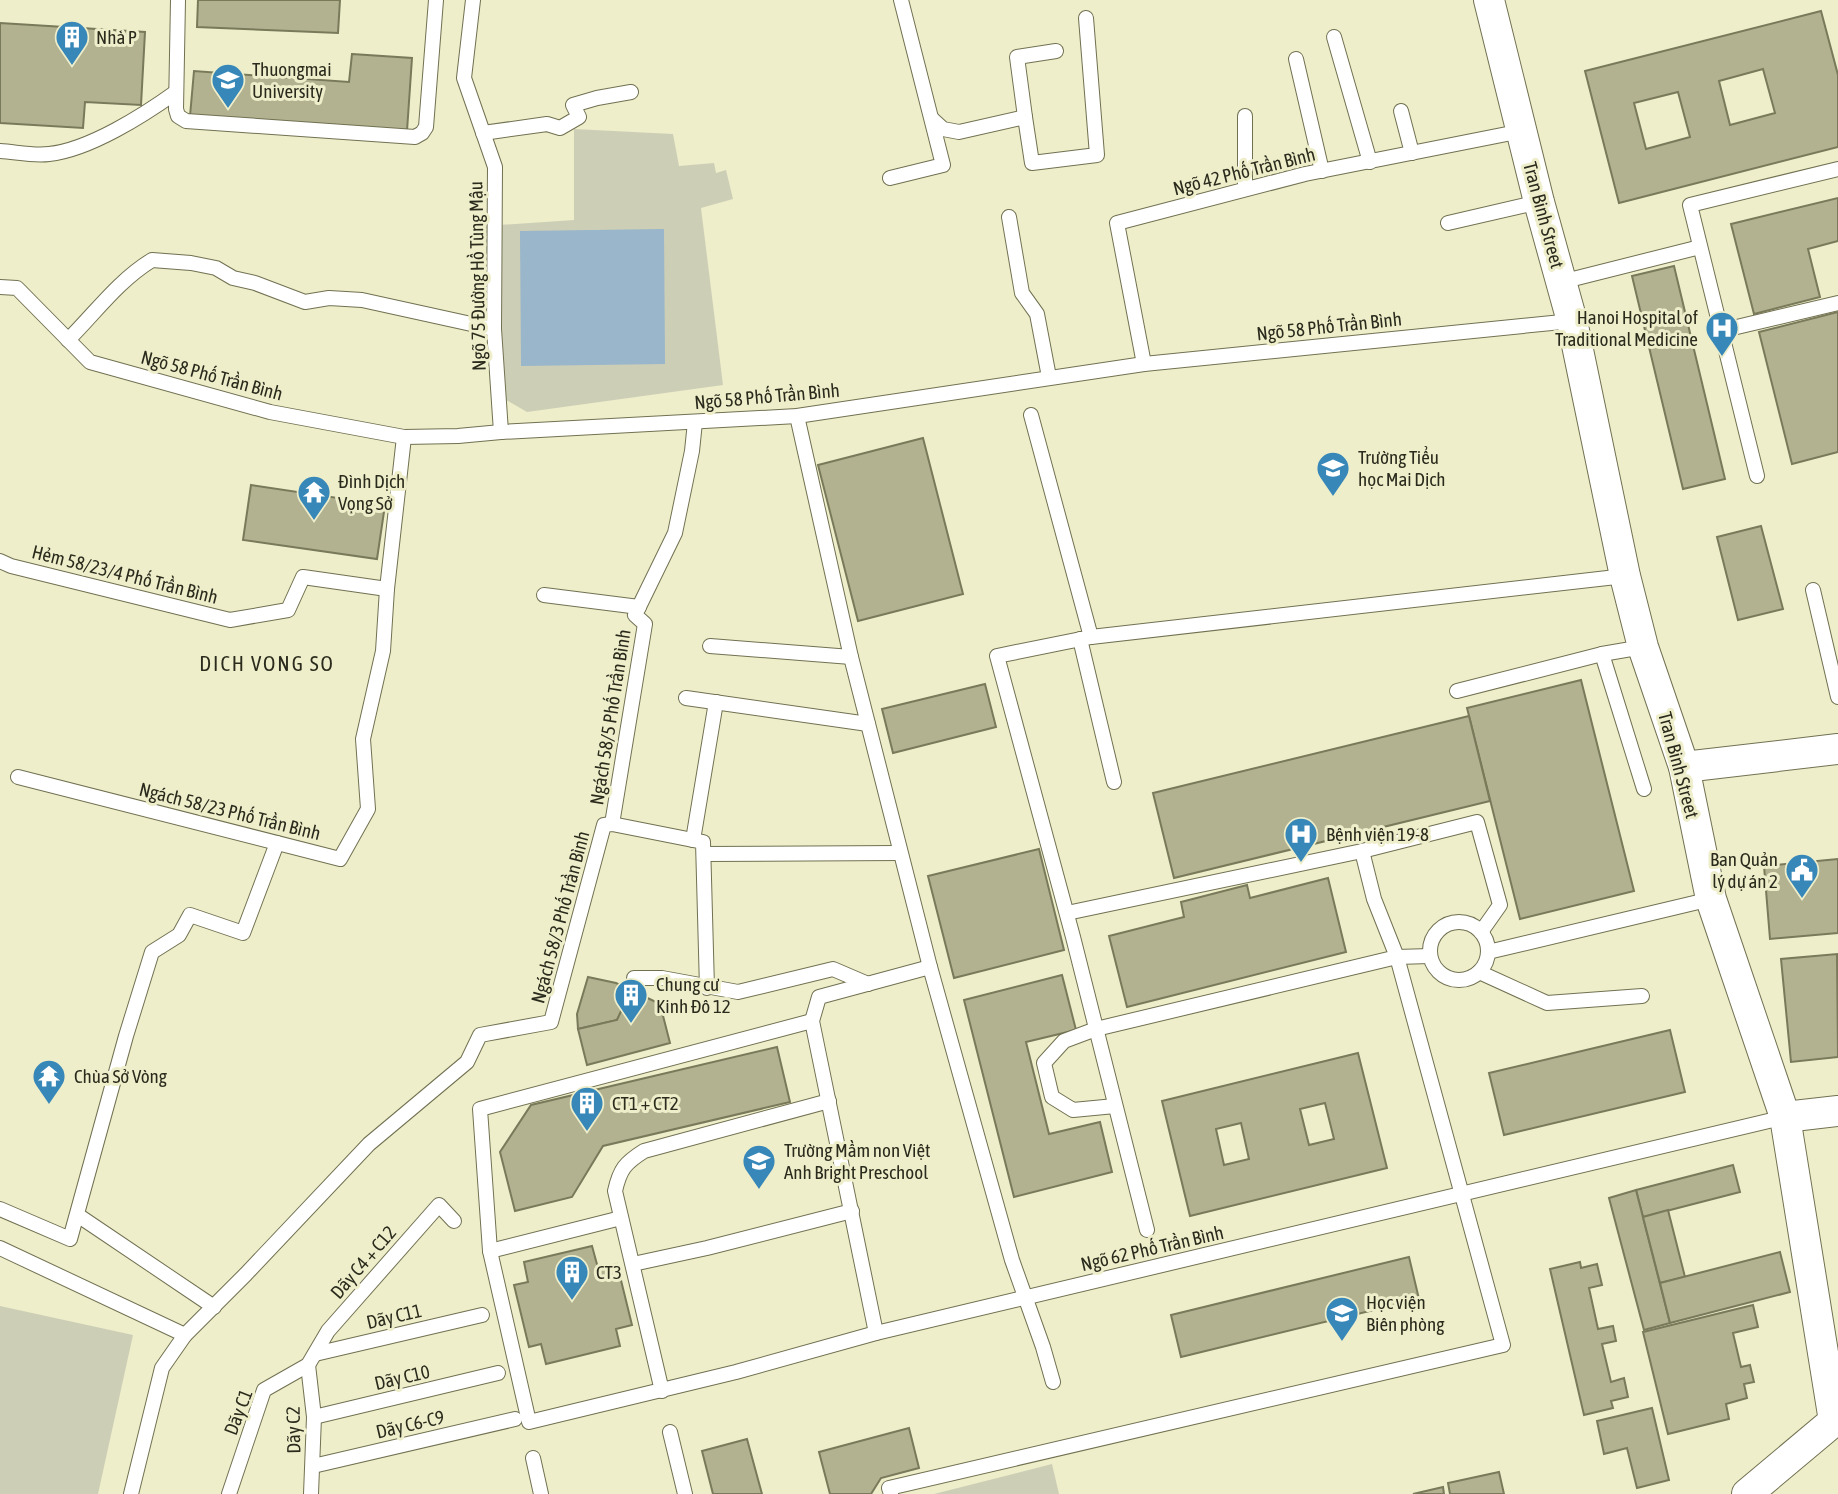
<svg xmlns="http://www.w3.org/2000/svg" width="1838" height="1494" font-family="'Asap Condensed',sans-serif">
	<rect width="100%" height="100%" fill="#eeeecb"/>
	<g fill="#cdceb6">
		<path d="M574,129l99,5 6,32 35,-3 2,10 10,-3 7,29 -32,9 22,177 -196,27 -33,-19 -9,-167 89,-6z"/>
		<path d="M0,1306l133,29 -35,159h-98z"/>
		<path d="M1052,1464l7,30h-125z"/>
	</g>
	<path fill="#99b6cb" d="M664,229l1,135 -144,2 -1,-135z"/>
	<g fill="#b2b291" stroke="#797a5a" stroke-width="2" fill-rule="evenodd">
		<path d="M198,0h142l-2,33 -141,-6z"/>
		<path d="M1821,11l17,64v72l-219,56 -34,-132zM1763,69l12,44 -45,12 -11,-44zM1678,92l12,45 -44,12 -12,-46z"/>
		<path d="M0,23l145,9 -4,73 -56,-3 -2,26 -83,-5z"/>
		<path d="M352,54l60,4 -5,73 -217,-15 4,-45 155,11z"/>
		<path d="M1838,198v43l-30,8 12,48 -66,17 -23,-90z"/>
		<path d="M1674,266l51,213 -42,10 -51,-213z"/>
		<path d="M1838,312v140l-46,12 -33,-132z"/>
		<path d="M923,438l40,156 -105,27 -40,-156z"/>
		<path d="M251,485l134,20 -8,54 -134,-19z"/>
		<path d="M1761,526l22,83 -45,11 -21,-83z"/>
		<path d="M1581,680l53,211 -114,28 -53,-211z"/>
		<path d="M985,684l11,43 -103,26 -11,-44z"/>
		<path d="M1469,716l21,85 -316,77 -21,-85z"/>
		<path d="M1039,849l25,101 -110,28 -26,-102z"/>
		<path d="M1838,859v74l-68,6 -6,-73z"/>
		<path d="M1328,878l18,74 -219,55 -18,-71 75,-19 -3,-15 66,-17 3,13z"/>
		<path d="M1837,954l1,103 -47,5 -10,-103z"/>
		<path d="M1062,975l14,55 -50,12 23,92 51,-12 12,50 -98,25 -50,-197z"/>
		<path d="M588,977l28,6 15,7 -14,30 -39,9 -1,-15z"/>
		<path d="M631,990l29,14 10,39 -83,22 -9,-36 39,-9z"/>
		<path d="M1670,1030l15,62 -181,43 -15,-62z"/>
		<path d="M777,1047l13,55 -187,44 -31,51 -57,14 -15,-59 31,-47z"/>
		<path d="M1358,1053l29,115 -197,48 -28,-115zM1325,1103l9,36 -25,6 -9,-36zM1241,1123l8,36 -25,6 -8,-36z"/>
		<path d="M1733,1165l7,27 -97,25 -7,-27z"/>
		<path d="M1636,1190l34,133 -26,7 -35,-132z"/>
		<path d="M1668,1210l17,67 -25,6 -17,-66z"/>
		<path d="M592,1246l6,22 19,-4 15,61 -16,4 4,17 -74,18 -5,-20 -12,3 -15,-62 14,-3 -4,-20z"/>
		<path d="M1780,1252l10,40 -120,31 -10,-40z"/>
		<path d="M1409,1257l10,42 -238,58 -10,-42z"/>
		<path d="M1580,1262l1,6 16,-4 5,21 -13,3 9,41 15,-3 3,15 -14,3 9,38 13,-4 4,19 -17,4 2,7 -29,7 -34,-146z"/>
		<path d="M1753,1305l5,22 -25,6 8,34 9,-2 4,17 -10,2 3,14 -21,6 3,15 -61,15 -25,-102z"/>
		<path d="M1652,1408l17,72 -32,8 -10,-40 -23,6 -7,-33z"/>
		<path d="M909,1428l10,40 -38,10 -10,16h-41l-11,-42z"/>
		<path d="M747,1439l15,55h-49l-11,-43z"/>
		<path d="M1499,1472l5,22h-54l-2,-11z"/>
		<path d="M1443,1487l1,7h-31z"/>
	</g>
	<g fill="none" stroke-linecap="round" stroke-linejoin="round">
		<defs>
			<g id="service">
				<path d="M178,0l-2,109 2,7 8,5 229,16 7,-4 4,-6 10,-127"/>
				<path d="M473,0l-9,78 31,89 -1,162 7,103"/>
				<path d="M1334,37l36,125"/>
				<path d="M1296,59l26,112"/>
				<path d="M1401,111l11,42"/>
				<path d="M1025,117l7,46 65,-8 -11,-137"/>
				<path d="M932,119l11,10 16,3 66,-15 -8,-60 39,-6"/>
				<path d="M483,133l64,-9 13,4 19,-11 -6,-12 24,-7 34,-6"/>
				<path d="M0,151c16,1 33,5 49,3 40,-4 95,-39 127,-62"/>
				<path d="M890,178l53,-13 -42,-165"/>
				<path d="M1245,189v-73"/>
				<path d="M1009,217l13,76 15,21 12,63"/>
				<path d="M1448,223l91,-21"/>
				<path d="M1561,282l139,-35"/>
				<path d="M0,287l17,1 73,74 180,50 134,25 54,-1 43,-4 296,-16 347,-52 428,-43"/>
				<path d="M1720,331l118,-28"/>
				<path d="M68,340c28,-28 50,-59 84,-80l39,3 25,5 17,10 22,5 50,19 24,-4 33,2 132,29"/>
				<path d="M1144,364l-27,-141 188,-49 217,-43"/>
				<path d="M1031,415l60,222"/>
				<path d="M797,416l54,241 79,310 82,293 31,87 10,35"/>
				<path d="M1757,476l-67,-271 148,-36"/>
				<path d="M0,561l11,5 219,54 58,-10 15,-33 84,12"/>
				<path d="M1813,590l25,107"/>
				<path d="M544,595l95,12"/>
				<path d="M1080,639l34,143"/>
				<path d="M710,646l141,11"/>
				<path d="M1602,654l42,135"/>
				<path d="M1457,691l145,-37 41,-7"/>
				<path d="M686,698l182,26"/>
				<path d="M18,777l322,82 28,-50 -5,-70 20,-88 4,-62 17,-152"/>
				<path d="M612,824l33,-200 -10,-9 40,-82 17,-82 3,-29"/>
				<path d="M693,840l23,-138"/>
				<path d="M704,854l196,-1"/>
				<path d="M1067,913l295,-62 115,-29 23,83 -19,27"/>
				<circle cx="1459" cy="951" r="29"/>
				<path d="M1488,952l223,-53"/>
				<path d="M1479,972l68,31 95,-7"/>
				<path d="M634,978h28l76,14 95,-23 35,15"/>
				<path d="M812,1021l-332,88 10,142 39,171 207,-50 140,-39 909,-216"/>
				<path d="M1115,1106l-42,4 -21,-13 -8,-34 20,-22 32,-12 301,-72 33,-1"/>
				<path d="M0,1209l70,30 56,-203 26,-84 27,-17 11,-20 53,18 34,-90"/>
				<path d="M79,1216l135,91"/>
				<path d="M1147,1230l-74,-293 -76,-281 94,-19 534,-61"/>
				<path d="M0,1248l185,87"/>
				<path d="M490,1251l131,-33"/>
				<path d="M633,1264l74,-16 145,-37"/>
				<path d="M876,1333l-64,-312 7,-24 111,-30"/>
				<path d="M315,1354l167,-39"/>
				<path d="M308,1365l6,52 -3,77"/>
				<path d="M662,1391l-47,-200c5,-22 10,-28 29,-40l185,-50"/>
				<path d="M314,1417l184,-44"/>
				<path d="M670,1432l15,62"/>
				<path d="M533,1458l8,36"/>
				<path d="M313,1466l202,-47"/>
				<path d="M131,1494l31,-126 23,-33 61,-61 123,-130 98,-82 13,-27 71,-13 53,-197 8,-1 91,18 4,146"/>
				<path d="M229,1494l35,-104 44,-25 20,-34 111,-126 15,16"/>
				<path d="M891,1494l-2,-6 614,-143 -106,-388 -23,-58 -12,-48"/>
			</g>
			<g id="minor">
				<path d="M1489,0l50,202 33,119 53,255 18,71 41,120 27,132 74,218 49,304 -87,73"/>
				<path d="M1684,767l154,-18"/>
				<path d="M1785,1117l53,-6"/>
			</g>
		</defs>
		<use href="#service" stroke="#717152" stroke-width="16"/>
		<use href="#minor" stroke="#717152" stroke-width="32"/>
		<use href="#service" stroke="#fff" stroke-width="14"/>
		<use href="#minor" stroke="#fff" stroke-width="30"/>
	</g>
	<defs>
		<symbol id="building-pin" viewBox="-11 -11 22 30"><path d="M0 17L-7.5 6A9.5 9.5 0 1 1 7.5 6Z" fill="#3787b8" stroke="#eeeecb"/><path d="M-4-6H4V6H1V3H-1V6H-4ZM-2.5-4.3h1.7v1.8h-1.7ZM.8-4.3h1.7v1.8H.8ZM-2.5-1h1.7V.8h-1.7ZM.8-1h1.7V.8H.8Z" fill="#fff"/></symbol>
		<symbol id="university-pin" viewBox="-11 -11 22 30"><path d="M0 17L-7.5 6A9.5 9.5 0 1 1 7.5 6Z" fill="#3787b8" stroke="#eeeecb"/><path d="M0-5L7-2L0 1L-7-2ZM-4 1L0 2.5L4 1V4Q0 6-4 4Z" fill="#fff"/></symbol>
		<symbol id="hospital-pin" viewBox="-11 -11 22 30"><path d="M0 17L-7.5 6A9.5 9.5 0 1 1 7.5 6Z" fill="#3787b8" stroke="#eeeecb"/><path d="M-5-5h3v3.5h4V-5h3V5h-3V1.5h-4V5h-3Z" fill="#fff"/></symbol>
		<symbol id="school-pin" viewBox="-11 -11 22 30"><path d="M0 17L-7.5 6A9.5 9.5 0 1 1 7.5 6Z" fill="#3787b8" stroke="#eeeecb"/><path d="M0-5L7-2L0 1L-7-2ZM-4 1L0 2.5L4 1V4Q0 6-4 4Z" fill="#fff"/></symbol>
		<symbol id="temple-pin" viewBox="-11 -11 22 30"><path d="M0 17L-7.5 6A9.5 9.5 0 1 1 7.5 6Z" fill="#3787b8" stroke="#eeeecb"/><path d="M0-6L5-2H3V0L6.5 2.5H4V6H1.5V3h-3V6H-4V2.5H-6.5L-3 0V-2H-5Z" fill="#fff"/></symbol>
		<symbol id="civic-pin" viewBox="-11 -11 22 30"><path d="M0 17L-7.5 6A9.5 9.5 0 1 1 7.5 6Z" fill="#3787b8" stroke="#eeeecb"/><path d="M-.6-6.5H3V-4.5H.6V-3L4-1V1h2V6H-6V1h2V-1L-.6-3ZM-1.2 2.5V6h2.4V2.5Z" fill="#fff"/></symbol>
	</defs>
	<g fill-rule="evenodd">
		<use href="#building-pin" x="53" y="18" width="38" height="52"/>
		<use href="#university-pin" x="209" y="61" width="38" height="52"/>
		<use href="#hospital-pin" x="1703" y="309" width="38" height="52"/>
		<use href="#school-pin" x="1314" y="449" width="38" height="52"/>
		<use href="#temple-pin" x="295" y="473" width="38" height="52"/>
		<use href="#hospital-pin" x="1282" y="815" width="38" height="52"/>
		<use href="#civic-pin" x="1783" y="851" width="38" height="52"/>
		<use href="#building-pin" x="612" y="976" width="38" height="52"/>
		<use href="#temple-pin" x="30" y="1057" width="38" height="52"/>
		<use href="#building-pin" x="568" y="1084" width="38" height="52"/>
		<use href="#school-pin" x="740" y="1142" width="38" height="52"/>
		<use href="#building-pin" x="553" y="1253" width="38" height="52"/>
		<use href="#university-pin" x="1323" y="1294" width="38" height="52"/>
	</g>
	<g text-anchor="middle" stroke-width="6" stroke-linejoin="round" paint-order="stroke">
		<g font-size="19" fill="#2b2b1d" stroke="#eeeecb" text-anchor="start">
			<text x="96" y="44">Nhà P</text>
			<text x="252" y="76">Thuongmai<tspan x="252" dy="22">University</tspan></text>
			<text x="1698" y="324" text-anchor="end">Hanoi Hospital of<tspan x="1698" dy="22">Traditional Medicine</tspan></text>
			<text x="1358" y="464">Trường Tiểu<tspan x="1358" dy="22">học Mai Dịch</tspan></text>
			<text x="338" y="488">Đình Dịch<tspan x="338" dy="22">Vọng Sở</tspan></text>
			<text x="1326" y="841">Bệnh viện 19-8</text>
			<text x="1778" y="866" text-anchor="end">Ban Quản<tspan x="1778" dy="22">lý dự án 2</tspan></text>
			<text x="656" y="991">Chung cư<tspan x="656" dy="22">Kinh Đô 12</tspan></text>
			<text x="74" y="1083">Chùa Sở Vòng</text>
			<text x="612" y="1110">CT1 + CT2</text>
			<text x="784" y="1157">Trường Mầm non Việt<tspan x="784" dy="22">Anh Bright Preschool</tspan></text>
			<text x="596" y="1279">CT3</text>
			<text x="1366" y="1309">Học viện<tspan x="1366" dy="22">Biên phòng</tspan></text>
		</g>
		<g font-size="19" fill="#2b2b1d" stroke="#eeeecb">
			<text transform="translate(1244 171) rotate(-14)" y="7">Ngõ 42 Phố Trần Bình</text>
			<text transform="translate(1544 215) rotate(75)" y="7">Tran Binh Street</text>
			<text transform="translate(477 276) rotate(-91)" y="7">Ngõ 75 Đường Hồ Tùng Mậu</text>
			<text transform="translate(1329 326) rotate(-6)" y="7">Ngõ 58 Phố Trần Bình</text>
			<text transform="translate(212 375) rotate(15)" y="7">Ngõ 58 Phố Trần Bình</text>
			<text transform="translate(767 396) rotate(-5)" y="7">Ngõ 58 Phố Trần Bình</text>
			<text transform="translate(125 574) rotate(14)" y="7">Hẻm 58/23/4 Phố Trần Bình</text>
			<text transform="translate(610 717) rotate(-81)" y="7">Ngách 58/5 Phố Trần Bình</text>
			<text transform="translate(1679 765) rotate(75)" y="7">Tran Binh Street</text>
			<text transform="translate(230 811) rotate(14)" y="7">Ngách 58/23 Phố Trần Bình</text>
			<text transform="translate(560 917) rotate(-75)" y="7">Ngách 58/3 Phố Trần Bình</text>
			<text transform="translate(1152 1248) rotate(-13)" y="7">Ngõ 62 Phố Trần Bình</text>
			<text transform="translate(363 1262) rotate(-49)" y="7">Dãy C4 + C12</text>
			<text transform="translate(394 1316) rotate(-13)" y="7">Dãy C11</text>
			<text transform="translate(402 1377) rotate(-13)" y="7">Dãy C10</text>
			<text transform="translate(238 1412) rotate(-69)" y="7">Dãy C1</text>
			<text transform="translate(410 1424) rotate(-13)" y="7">Dãy C6-C9</text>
			<text transform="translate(293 1430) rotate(-91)" y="7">Dãy C2</text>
		</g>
		<g font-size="21" letter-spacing="2" fill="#2b2b1d" stroke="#eeeecb">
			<text x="267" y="671">DICH VONG SO</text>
		</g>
	</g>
</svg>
